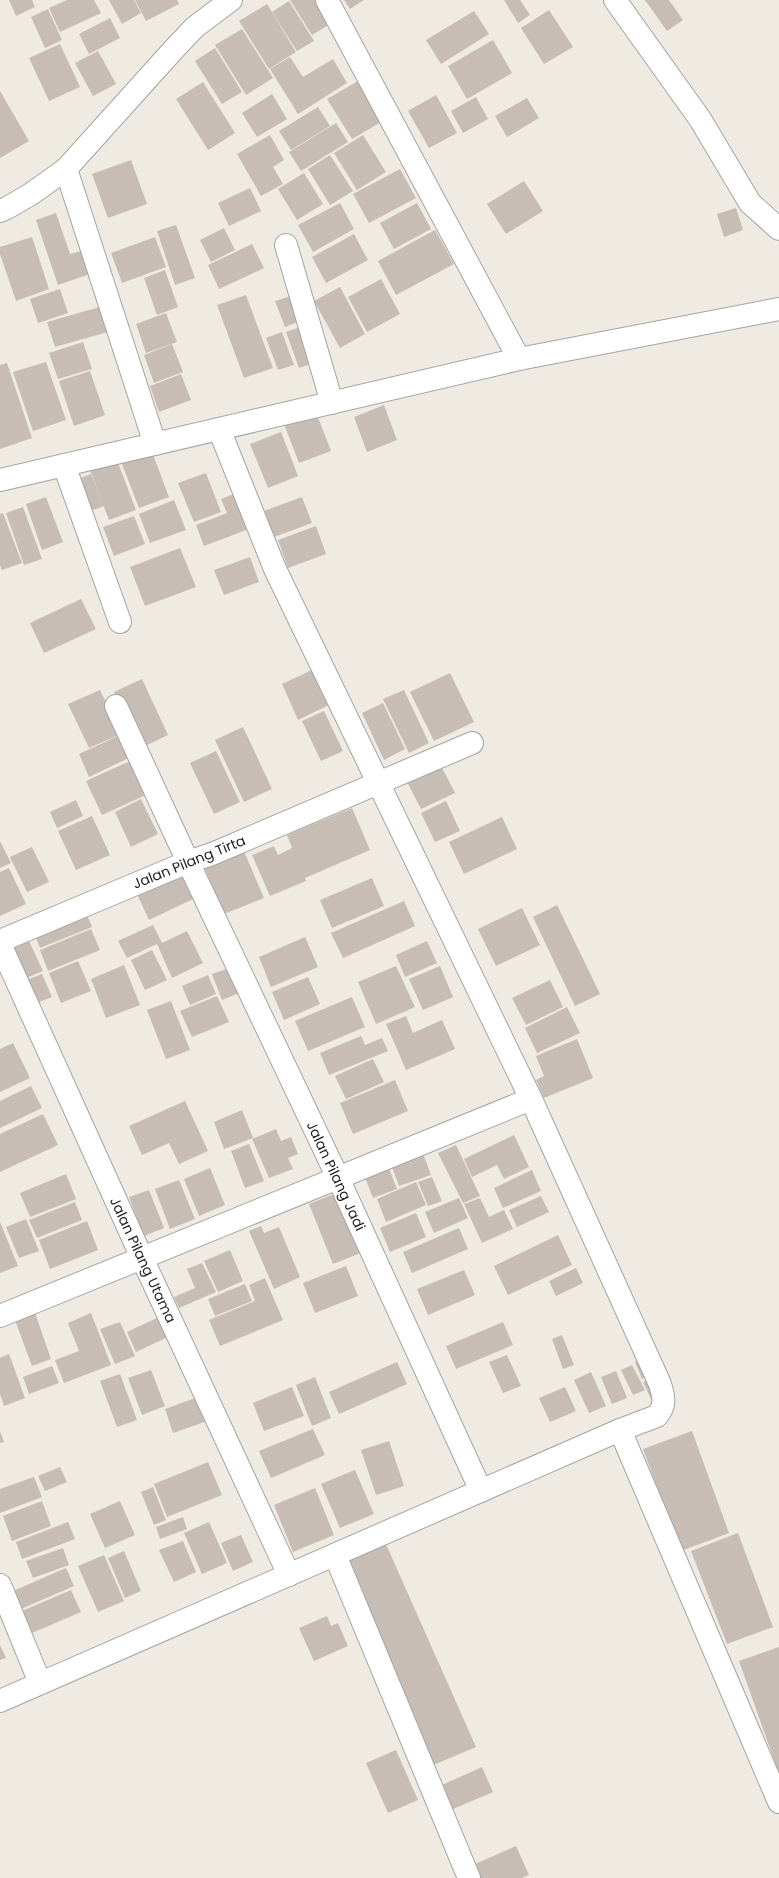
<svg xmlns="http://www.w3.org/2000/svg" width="779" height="1878" font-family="Poppins,sans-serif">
	<rect width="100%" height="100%" fill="#efebe2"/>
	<g fill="#c7bdb5">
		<path d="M9,0h23l3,7 -19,9z"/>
		<path d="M67,0h27l7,13 -41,19 -11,-24z"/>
		<path d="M109,0h25l7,13 -19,11z"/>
		<path d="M135,0h42l2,4 -33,17z"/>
		<path d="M290,0h32l13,21 -23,14z"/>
		<path d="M344,0h20l-14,9z"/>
		<path d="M504,0h16l10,15 -12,8z"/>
		<path d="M645,0h24l14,20 -16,11z"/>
		<path d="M289,1l25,40 -17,10 -25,-39z"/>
		<path d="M267,4l29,48 -27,17 -30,-48z"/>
		<path d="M48,9l14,31 -17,8 -14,-31z"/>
		<path d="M549,10l24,37 -29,17 -23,-36z"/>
		<path d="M474,11l15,23 -48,30 -15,-24z"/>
		<path d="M110,18l10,20 -31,16 -10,-20z"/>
		<path d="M242,29l31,49 -27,17 -31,-50z"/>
		<path d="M493,40l19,33 -45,26 -19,-33z"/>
		<path d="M60,44l20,43 -31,14 -20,-43z"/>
		<path d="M215,48l27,44 -20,12 -27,-43z"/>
		<path d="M98,51l18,33 -23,12 -18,-33z"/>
		<path d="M290,57l13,20 30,-18 14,24 -49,31 -28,-45z"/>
		<path d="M358,81l25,40 -31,18 -25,-40z"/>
		<path d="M203,82l32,51 -27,17 -32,-51z"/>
		<path d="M0,91l29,50 -29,17z"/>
		<path d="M272,94l15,25 -30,18 -15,-24z"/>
		<path d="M436,95l21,38 -28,15 -21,-37z"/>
		<path d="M476,97l12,22 -25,14 -12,-22z"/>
		<path d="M527,98l12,20 -32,19 -12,-21z"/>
		<path d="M318,107l12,19 -39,24 -12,-19z"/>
		<path d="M336,123l12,19 -47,29 -12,-19z"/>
		<path d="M270,135l14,25 -11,7 10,17 -22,12 -24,-42z"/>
		<path d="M363,135l23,37 -29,18 -23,-37z"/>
		<path d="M330,155l23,36 -23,14 -22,-36z"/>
		<path d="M131,160l16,44 -39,14 -16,-44z"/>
		<path d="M400,169l16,29 -47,25 -16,-29z"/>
		<path d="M304,173l19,31 -26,16 -19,-31z"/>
		<path d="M524,181l19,30 -37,23 -19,-30z"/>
		<path d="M250,188l11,23 -32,15 -11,-23z"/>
		<path d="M340,203l14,26 -41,23 -15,-27z"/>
		<path d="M417,203l14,26 -37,20 -14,-26z"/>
		<path d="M736,208l7,22 -19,7 -7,-23z"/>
		<path d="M56,213l14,41 12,-3 8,23 -32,11 -22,-65z"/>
		<path d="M176,225l19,53 -20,7 -18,-54z"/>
		<path d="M224,228l11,22 -24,12 -11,-22z"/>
		<path d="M435,230l19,34 -58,31 -18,-34z"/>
		<path d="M354,234l14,26 -42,23 -14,-26z"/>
		<path d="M32,237l17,52 -33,12 -16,-47v-7z"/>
		<path d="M155,237l11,30 -44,16 -11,-30z"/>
		<path d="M252,244l12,24 -45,21 -11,-24z"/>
		<path d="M165,270l13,37 -21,8 -13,-37z"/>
		<path d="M381,279l19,35 -33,18 -19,-35z"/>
		<path d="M340,287l25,47 -25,14 -26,-47z"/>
		<path d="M60,289l8,24 -30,10 -8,-24z"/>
		<path d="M246,295l27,73 -29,10 -27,-73z"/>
		<path d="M291,296l9,25 -15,6 -10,-26z"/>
		<path d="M103,306l8,25 -56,16 -8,-25z"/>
		<path d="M166,313l11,29 -31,11 -10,-29z"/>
		<path d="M300,327l13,36 -14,5 -13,-36z"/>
		<path d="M282,332l12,33 -16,5 -12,-32z"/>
		<path d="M83,342l9,27 -34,10 -9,-26z"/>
		<path d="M172,344l11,28 -29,11 -10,-28z"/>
		<path d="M46,362l20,58 -33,11 -20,-59z"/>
		<path d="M7,363l25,75 -32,11v-84z"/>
		<path d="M90,371l15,44 -31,11 -15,-45z"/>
		<path d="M181,374l10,26 -32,12 -9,-26z"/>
		<path d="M384,405l13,35 -30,12 -13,-35z"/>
		<path d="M316,412l15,39 -32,12 -15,-39z"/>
		<path d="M281,432l17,44 -30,12 -18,-44z"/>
		<path d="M152,452l17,45 -30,11 -17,-44z"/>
		<path d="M117,460l19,50 -27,10 -19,-50z"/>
		<path d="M206,473l15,39 -27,10 -16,-39z"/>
		<path d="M91,474l13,32 -16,6 -12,-32z"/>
		<path d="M236,493l13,36 -45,17 -8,-21 31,-12 -6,-14z"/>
		<path d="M46,497l17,45 -21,8 -16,-46z"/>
		<path d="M302,497l10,26 -38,14 -10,-26z"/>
		<path d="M174,500l12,30 -36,13 -11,-29z"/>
		<path d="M23,507l19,52 -18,6 -18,-52z"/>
		<path d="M3,513l19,50 -20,7 -2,-5v-51z"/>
		<path d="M134,516l11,28 -31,12 -11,-29z"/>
		<path d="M316,526l10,28 -38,14 -10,-28z"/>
		<path d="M180,548l16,39 -51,19 -15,-39z"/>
		<path d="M250,557l9,25 -35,13 -10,-25z"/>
		<path d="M81,599l15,30 -52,24 -14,-30z"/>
		<path d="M312,670l17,35 -31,15 -16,-36z"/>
		<path d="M450,673l24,49 -40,19 -24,-49z"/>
		<path d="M142,679l26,56 -27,13 -27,-56z"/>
		<path d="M100,690l21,44 -32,14 -21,-44z"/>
		<path d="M404,690l25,53 -20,10 -26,-54z"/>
		<path d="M383,703l22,46 -21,11 -22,-47z"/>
		<path d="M324,711l19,40 -22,10 -19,-40z"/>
		<path d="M243,727l29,62 -28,13 -29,-62z"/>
		<path d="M122,734l11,22 -44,21 -10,-23z"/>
		<path d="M216,751l24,51 -26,12 -24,-51z"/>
		<path d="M132,760l16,34 -46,21 -16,-34z"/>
		<path d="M440,764l15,29 -34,16 -15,-29z"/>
		<path d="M141,799l17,35 -27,13 -16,-35z"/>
		<path d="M76,800l7,16 -26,12 -7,-16z"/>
		<path d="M446,801l14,30 -25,11 -14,-29z"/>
		<path d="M352,808l18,42 -65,28 1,3 -36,15 -18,-41 22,-9 4,9 14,-7 -5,-13z"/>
		<path d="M92,816l18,39 -34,15 -18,-39z"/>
		<path d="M502,817l15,32 -53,25 -15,-32z"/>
		<path d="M0,841l11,22 -11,5z"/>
		<path d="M32,847l17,35 -22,10 -17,-35z"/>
		<path d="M243,849l21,49 -40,16 -20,-48z"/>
		<path d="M9,868l17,36 -26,12v-44z"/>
		<path d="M179,870l14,29 -44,21 -14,-30z"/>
		<path d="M372,878l12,28 -52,22 -12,-28z"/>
		<path d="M404,901l11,25 -72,32 -12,-25z"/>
		<path d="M557,905l43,89 -25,12 -42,-89z"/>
		<path d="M84,908l8,19 -52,21 -7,-18z"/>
		<path d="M522,908l18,37 -44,21 -18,-37z"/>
		<path d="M153,925l9,18 25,-12 16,32 -31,15 -15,-34 -30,14 -9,-17z"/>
		<path d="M91,929l9,21 -52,21 -8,-21z"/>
		<path d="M305,937l13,30 -47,20 -12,-30z"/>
		<path d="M29,941l14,30 -19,8 -13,-30z"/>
		<path d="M427,941l10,22 -32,14 -9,-22z"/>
		<path d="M152,950l15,30 -22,10 -14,-30z"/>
		<path d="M78,961l13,30 -30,12 -12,-30z"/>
		<path d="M124,965l16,40 -34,13 -15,-39z"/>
		<path d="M396,966l19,41 -39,17 -18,-42z"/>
		<path d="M440,966l13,31 -30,13 -14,-31z"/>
		<path d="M229,968l10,25 -17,7 -10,-26z"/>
		<path d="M42,974l10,23 -18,7 -10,-23z"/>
		<path d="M208,975l8,19 -26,11 -8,-19z"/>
		<path d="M308,977l12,27 -36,16 -12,-28z"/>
		<path d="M550,980l13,27 -37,18 -14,-27z"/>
		<path d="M217,996l12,26 -37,15 -12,-26z"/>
		<path d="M352,997l13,30 -57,24 -13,-30z"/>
		<path d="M171,1001l19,49 -24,9 -19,-49z"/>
		<path d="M567,1007l13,26 -43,20 -12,-25z"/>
		<path d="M406,1016l7,17 29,-13 13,29 -49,21 -20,-46z"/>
		<path d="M361,1036l4,9 17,-7 6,13 -59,24 -9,-22z"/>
		<path d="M577,1039l16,39 -49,20 -8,-18 8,-4 -8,-20z"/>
		<path d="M13,1043l17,35 -30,14v-43z"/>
		<path d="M373,1059l11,23 -38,17 -11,-23z"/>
		<path d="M395,1080l13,31 -55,23 -13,-31z"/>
		<path d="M31,1086l11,22 -42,20v-27z"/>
		<path d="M185,1101l23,50 -29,13 -10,-21 -27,12 -13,-29z"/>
		<path d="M242,1110l11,28 -29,11 -10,-27z"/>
		<path d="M43,1114l15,31 -58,27v-38z"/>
		<path d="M276,1129l5,12 10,-4 7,17 -10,4 5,11 -24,9 -17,-39z"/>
		<path d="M514,1135l15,32 -25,12 -7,-14 -25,12 -8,-18z"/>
		<path d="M249,1144l15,37 -19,7 -14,-37z"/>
		<path d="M456,1145l24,51 -17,7 -25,-50z"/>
		<path d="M421,1148l10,27 -32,11 -10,-27z"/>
		<path d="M388,1166l9,23 -24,9 -9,-23z"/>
		<path d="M210,1168l15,37 -26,11 -15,-37z"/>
		<path d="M532,1170l9,21 -38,17 -9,-20z"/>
		<path d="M66,1174l10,25 -46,18 -10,-24z"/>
		<path d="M432,1177l10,24 -14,5 -10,-24z"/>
		<path d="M179,1180l16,39 -25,10 -15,-40z"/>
		<path d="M416,1182l10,23 -40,17 -9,-23z"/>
		<path d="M149,1190l15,38 -20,8 -15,-39z"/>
		<path d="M339,1192l24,60 -30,12 -24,-60z"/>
		<path d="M541,1196l8,16 -32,15 -8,-17z"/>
		<path d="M459,1198l9,20 -34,15 -9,-21z"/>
		<path d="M480,1198l9,19 15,-7 9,19 -31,14 -18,-39z"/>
		<path d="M75,1202l7,18 -45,18 -8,-18z"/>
		<path d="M416,1213l10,24 -36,15 -10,-24z"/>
		<path d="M26,1219l13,32 -20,7 -13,-31z"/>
		<path d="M87,1221l11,29 -48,19 -11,-29z"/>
		<path d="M0,1222l18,44 -18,7z"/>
		<path d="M261,1226l3,7 15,-6 21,50 -26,12 -25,-58z"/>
		<path d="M459,1228l9,21 -56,24 -9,-21z"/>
		<path d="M558,1235l14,30 -64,30 -14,-29z"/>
		<path d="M230,1250l13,31 -25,11 -14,-31z"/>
		<path d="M202,1263l14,29 -37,16 -5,-11 21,-9 -8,-19z"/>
		<path d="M346,1266l12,30 -43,17 -12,-30z"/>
		<path d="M576,1268l7,15 -27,13 -7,-15z"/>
		<path d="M464,1270l11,25 -47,20 -11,-26z"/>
		<path d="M265,1278l18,42 -63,26 -11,-26 46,-19 -6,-16z"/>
		<path d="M245,1284l7,17 -37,15 -7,-17z"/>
		<path d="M35,1313l16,46 -19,7 -17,-46z"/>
		<path d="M91,1313l20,52 -47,18 -9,-23 24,-9 -11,-28z"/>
		<path d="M161,1316l9,20 -34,16 -9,-20z"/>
		<path d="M120,1322l15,34 -20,8 -15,-35z"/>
		<path d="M503,1322l10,23 -57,24 -10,-23z"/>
		<path d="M562,1335l12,30 -11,4 -11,-30z"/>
		<path d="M9,1354l16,44 -21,8 -4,-12v-36z"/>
		<path d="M507,1355l14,31 -18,7 -14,-31z"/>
		<path d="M644,1358l8,16 -10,5 -7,-17z"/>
		<path d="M397,1362l10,22 -68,30 -10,-22z"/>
		<path d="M632,1365l13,25 -12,5 -12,-25z"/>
		<path d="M52,1366l7,17 -30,11 -6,-17z"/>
		<path d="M151,1370l14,36 -23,9 -14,-37z"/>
		<path d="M616,1371l11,27 -15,6 -11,-27z"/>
		<path d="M591,1372l15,34 -17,7 -15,-33z"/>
		<path d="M120,1374l17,46 -20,7 -17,-46z"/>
		<path d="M315,1377l16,41 -19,8 -16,-41z"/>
		<path d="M653,1378l9,18 -10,5 -9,-19z"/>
		<path d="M292,1387l12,29 -40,15 -11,-28z"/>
		<path d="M565,1387l11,24 -26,11 -11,-24z"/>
		<path d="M198,1397l9,24 -34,12 -8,-24z"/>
		<path d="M313,1429l12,26 -54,23 -12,-27z"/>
		<path d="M0,1431l4,11 -4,1z"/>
		<path d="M692,1431l37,102 -48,18 -38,-102z"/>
		<path d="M389,1441l15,45 -28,9 -15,-45z"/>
		<path d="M208,1462l14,33 -55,22 -13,-33z"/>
		<path d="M60,1467l7,15 -22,9 -7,-15z"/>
		<path d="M355,1470l19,44 -34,14 -19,-44z"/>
		<path d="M34,1477l8,20 -42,16v-24z"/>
		<path d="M153,1487l13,33 -12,5 -13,-33z"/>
		<path d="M315,1488l19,47 -41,17 -19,-47z"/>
		<path d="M42,1501l9,25 -39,15 -9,-25z"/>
		<path d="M120,1501l15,34 -30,13 -15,-34z"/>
		<path d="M183,1517l4,12 -27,10 -4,-12z"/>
		<path d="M68,1522l7,17 -53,20 -6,-17z"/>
		<path d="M209,1522l18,41 -25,11 -18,-41z"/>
		<path d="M738,1533l35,94 -46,17 -36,-93z"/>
		<path d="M241,1535l12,27 -20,9 -12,-28z"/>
		<path d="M183,1541l13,31 -22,10 -15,-32z"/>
		<path d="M385,1542l91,205 -45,19 -90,-205z"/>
		<path d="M63,1548l6,17 -36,13 -7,-17z"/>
		<path d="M124,1551l17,40 -16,7 -17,-40z"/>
		<path d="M104,1555l20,46 -26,11 -20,-46z"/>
		<path d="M66,1568l8,18 -53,23 -8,-18z"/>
		<path d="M71,1590l10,22 -49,21 -10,-22z"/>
		<path d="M327,1616l4,10 7,-3 10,23 -34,15 -15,-33z"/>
		<path d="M0,1645l6,13 -6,2z"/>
		<path d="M779,1647v127l-40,-113z"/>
		<path d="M396,1750l22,50 -30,13 -22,-50z"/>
		<path d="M482,1767l11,25 -40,17 -11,-24z"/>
		<path d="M516,1846l13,29 -7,3h-41l-6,-14z"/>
	</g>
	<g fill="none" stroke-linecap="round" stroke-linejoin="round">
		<defs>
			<g id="minor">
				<path d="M327,0l192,359"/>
				<path d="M615,0l85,119 50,84 29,26"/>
				<path d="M66,169l89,275"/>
				<path d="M0,211l7,-3 24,-14 35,-25 109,-121 20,-21 36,-27"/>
				<path d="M286,245l46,158"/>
				<path d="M64,465l56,157"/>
				<path d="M0,480l519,-121 260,-50"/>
				<path d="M116,706l72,156 150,316 143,313"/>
				<path d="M0,941l188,-79 24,-8 260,-111"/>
				<path d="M0,944l142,314 147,317"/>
				<path d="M0,1316l531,-217"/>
				<path d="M620,1430l159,372"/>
				<path d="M335,1555l134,323"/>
				<path d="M0,1585l40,98"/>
				<path d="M0,1701l620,-271 37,-14c9,-11 7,-19 3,-32l-129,-285 -256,-530 -56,-140"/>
			</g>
		</defs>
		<use href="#minor" stroke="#a4a4a4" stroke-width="24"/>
		<use href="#minor" stroke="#fff" stroke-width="22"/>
	</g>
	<g text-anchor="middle" stroke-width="3" stroke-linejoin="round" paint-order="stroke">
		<g font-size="14" fill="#1d1d1d" stroke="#fff">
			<text transform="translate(189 862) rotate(-22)" y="5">Jalan Pilang Tirta</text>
			<text transform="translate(336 1176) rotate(65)" y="5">Jalan Pilang Jadi</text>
			<text transform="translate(143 1260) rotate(65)" y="5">Jalan Pilang Utama</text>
		</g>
	</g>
</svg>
